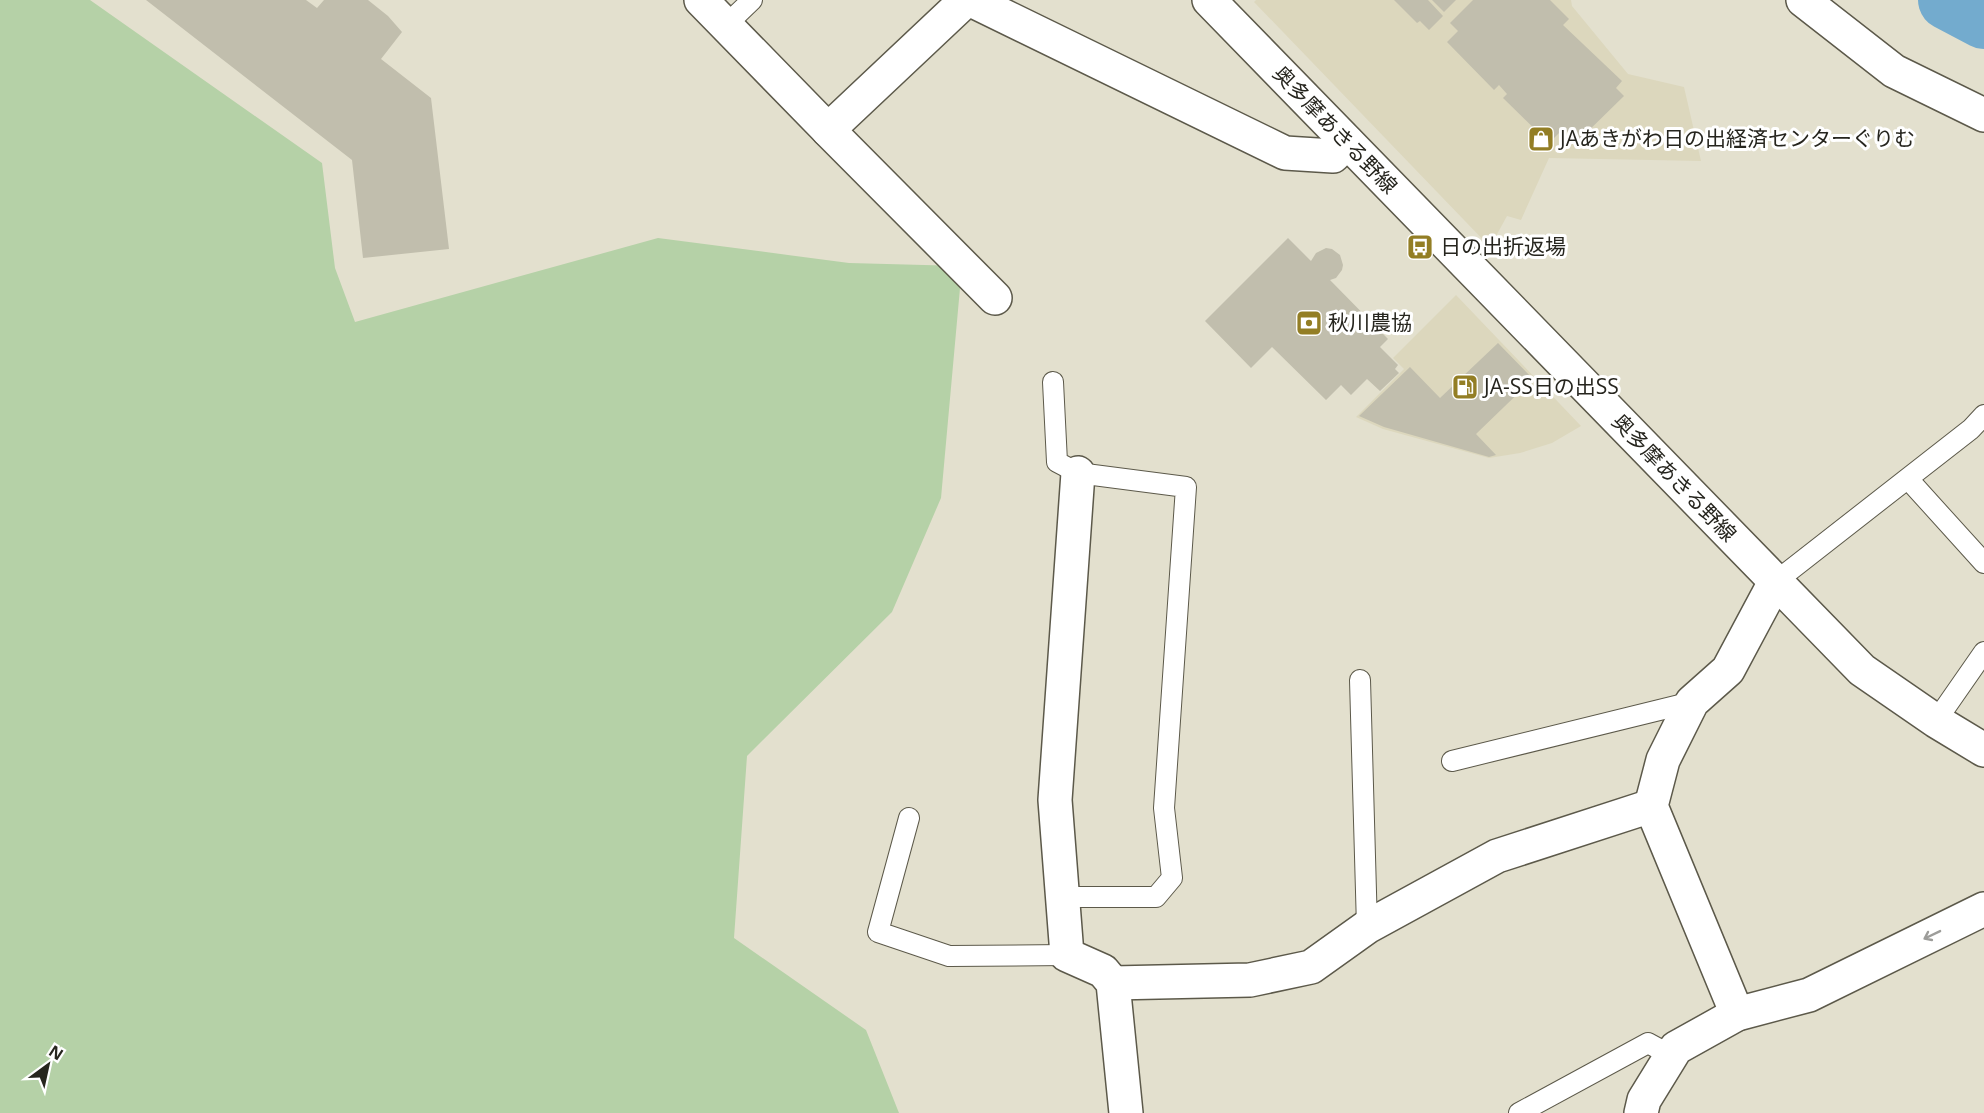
<svg xmlns="http://www.w3.org/2000/svg" width="1984" height="1113" font-family="'Open Sans','Noto Sans JP',sans-serif">
	<rect width="100%" height="100%" fill="#e3e0ce"/>
	<g fill="#dcd7bd">
		<path d="M1256,0h315l1,6 56,68 56,13 17,74 -152,-3 -28,62 -14,-4 -17,31 -236,-245z"/>
		<path d="M1456,295l125,131 -29,17 -32,10 -31,5 -106,-29 -27,-12 48,-48 -11,-11z"/>
	</g>
	<path fill="#b5d1a7" d="M0,0h90l232,163 13,105 20,54 303,-84 191,25 113,3 -21,232 -49,114 -145,144 -13,182 132,92 33,83h-899z"/>
	<g fill="none" stroke-linecap="round" stroke-linejoin="round">
		<path stroke="#73abce" stroke-width="60" d="M1948,0l36,19"/>
	</g>
	<g fill="#c1bead">
		<path d="M146,0h160l11,8 7,-8h44l20,16 14,16 -21,27 50,39 18,151 -86,9 -11,-98z"/>
		<path d="M1394,0h34l15,16 -14,14 -9,-9 -3,2z"/>
		<path d="M1432,0h24l-12,12z"/>
		<path d="M1473,0h77l19,19 -6,6 59,56 -6,7 8,8 -47,46 -13,-14 -15,15 -46,-45 4,-4 -8,-9 -5,5 -47,-48 11,-11 -8,-8z"/>
		<path d="M1288,238l23,23 5,-8 10,-5 6,1 8,6 3,10 -1,5 -6,8 -6,2 58,59 -8,8 18,18 -3,4 4,4 -19,18 -13,-12 -16,16 -10,-10 -15,15 -54,-53 -21,21 -46,-47z"/>
		<path d="M1498,343l35,36 -57,55 20,21 -7,2 -105,-30 -25,-11 51,-49 30,31z"/>
	</g>
	<g fill="none" stroke-linecap="round" stroke-linejoin="round">
		<defs>
			<g id="service">
				<path d="M725,26l27,-26"/>
				<path d="M1053,382l4,80 21,11 108,14 -22,321 8,70 -16,19h-92"/>
				<path d="M1908,479l76,84"/>
				<path d="M1775,582l196,-153 13,-14"/>
				<path d="M1360,680l7,247"/>
				<path d="M1936,721l48,-69"/>
				<path d="M1452,761l240,-59"/>
				<path d="M909,818l-31,114 71,24 118,-1"/>
				<path d="M1519,1113l129,-70 24,13"/>
			</g>
			<g id="minor">
				<path d="M701,0l127,130 138,-130"/>
				<path d="M971,0l314,153 48,3 14,-14"/>
				<path d="M1803,0l91,71 90,44"/>
				<path d="M828,130l167,168"/>
				<path d="M1078,473l-23,327 12,155 36,16 10,12 13,130"/>
				<path d="M1113,983l137,-3 61,-13 56,-40 130,-71 154,-50"/>
				<path d="M1737,1014l-86,-208 12,-46 29,-58 36,-32 47,-88"/>
				<path d="M1641,1113l3,-13 32,-52 61,-34 72,-19 175,-86"/>
			</g>
			<path id="secondary" d="M1209,0l653,670 74,51 48,29"/>
		</defs>
		<use href="#service" stroke="#5c594a" stroke-width="22"/>
		<use href="#minor" stroke="#5c594a" stroke-width="36"/>
		<use href="#secondary" stroke="#5c594a" stroke-width="36"/>
		<use href="#service" stroke="#fff" stroke-width="20"/>
		<use href="#minor" stroke="#fff" stroke-width="33"/>
		<use href="#secondary" stroke="#fff" stroke-width="33"/>
	</g>
	<defs><path id="oneway-shaft" d="M-6 0H5M1.5-3L5.5 0L1.5 3" fill="none" stroke-width="1.6" stroke-linecap="round" stroke-linejoin="round" transform="scale(1.5)"/></defs>
	<use stroke="#9d9d9a" href="#oneway-shaft" transform="translate(1932 935) rotate(154)"/>
	<defs>
		<symbol id="shop-square" viewBox="-11 -11 22 22"><rect x="-9" y="-9" width="18" height="18" rx="4" fill="#937e25" stroke="#fff"/><path d="M-5-2.5h2.3a2.7 3.5 0 0 1 5.4 0H5L5.5 6h-11ZM-1.5-2.5h3a1.5 2.3 0 0 0-3 0Z" fill="#fff"/></symbol>
		<symbol id="bus-square" viewBox="-11 -11 22 22"><rect x="-9" y="-9" width="18" height="18" rx="4" fill="#937e25" stroke="#fff"/><path d="M-5-6H5V4H4V6H2V4H-2V6H-4V4H-5ZM-3.5-4V0h7V-4ZM-3.5 1.2v1.5H-2V1.2ZM2 1.2v1.5H3.5V1.2Z" fill="#fff"/></symbol>
		<symbol id="bank-square" viewBox="-11 -11 22 22"><rect x="-9" y="-9" width="18" height="18" rx="4" fill="#937e25" stroke="#fff"/><path d="M-6-4H6V4H-6ZM0-2.3a2.3 2.3 0 1 0 0 4.6a2.3 2.3 0 1 0 0-4.6Z" fill="#fff"/></symbol>
		<symbol id="fuel-square" viewBox="-11 -11 22 22"><rect x="-9" y="-9" width="18" height="18" rx="4" fill="#937e25" stroke="#fff"/><path d="M-5.5-6h7V0h2V4h1.3V-2.5L3-4.5l.8-.8L6-3V5H2.5V1h-1V6h-7ZM-4.2-4.7v3.2H.2V-4.7Z" fill="#fff"/></symbol>
	</defs>
	<g fill-rule="evenodd">
		<use href="#shop-square" x="1526" y="124" width="30" height="30"/>
		<use href="#bus-square" x="1405" y="232" width="30" height="30"/>
		<use href="#bank-square" x="1294" y="308" width="30" height="30"/>
		<use href="#fuel-square" x="1450" y="372" width="30" height="30"/>
	</g>
	<g text-anchor="middle" stroke-width="6" stroke-linejoin="round" paint-order="stroke">
		<g font-size="21" fill="#26251e" stroke="#fff">
			<text transform="translate(1335 130) rotate(46)" y="7">奥多摩あきる野線</text>
			<text transform="translate(1674 478) rotate(46)" y="7">奥多摩あきる野線</text>
		</g>
		<g font-size="21" fill="#26251e" stroke="#fff" text-anchor="start">
			<text x="1560" y="146">JAあきがわ日の出経済センターぐりむ</text>
			<text x="1440" y="254">日の出折返場</text>
			<text x="1328" y="330">秋川農協</text>
			<text x="1484" y="394">JA-SS日の出SS</text>
		</g>
	</g>
	<g transform="translate(48 1065) rotate(33)" stroke="#ffffff" stroke-width="4.5" paint-order="stroke">
	<path d="M0-4.5L10 22L0 15L-10 22Z" fill="#26251e"/>
	<text y="-9" font-size="16" font-weight="bold" text-anchor="middle" fill="#26251e">N</text>
	</g>
</svg>
